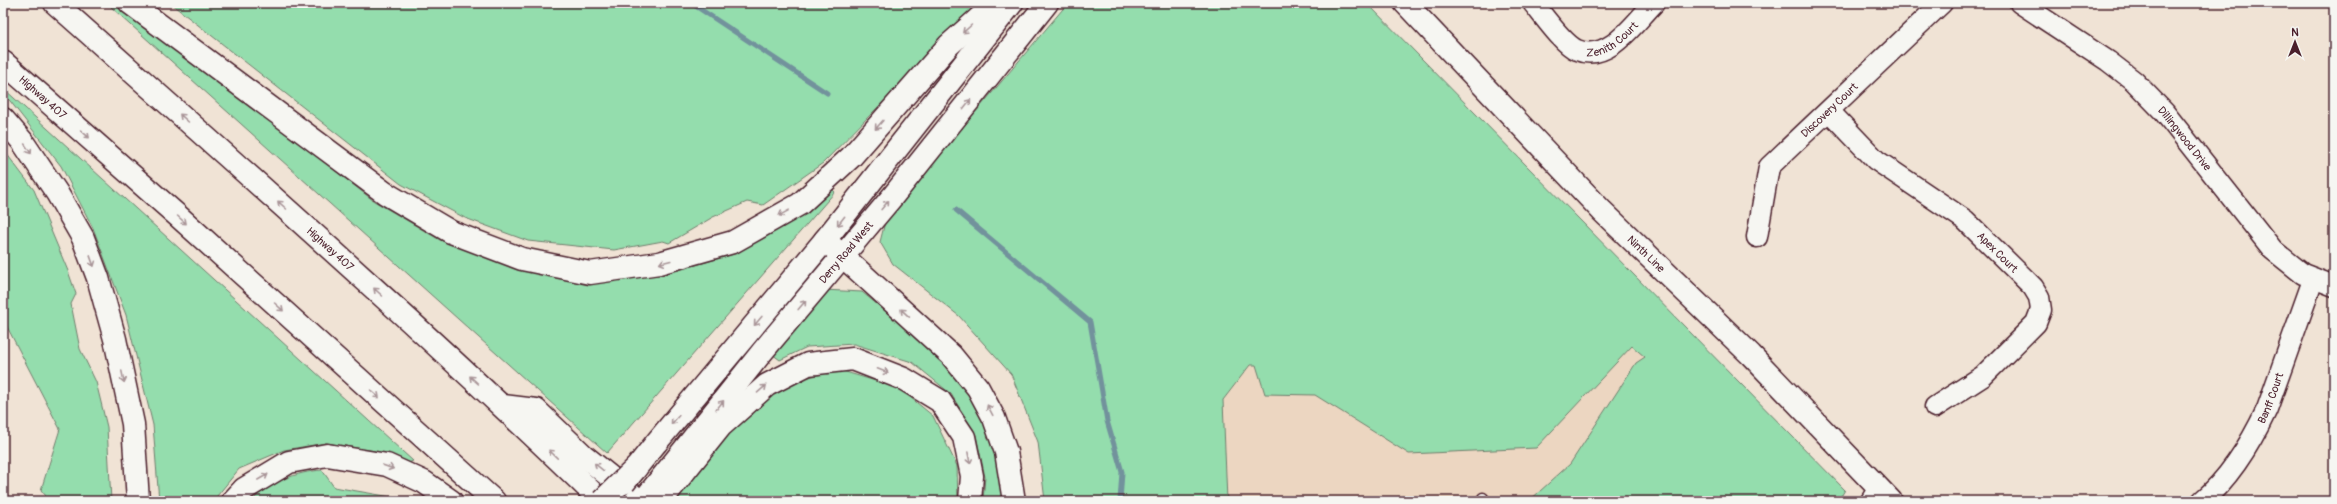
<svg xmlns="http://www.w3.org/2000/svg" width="2337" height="504" font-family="Pangolin,sans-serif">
	<rect width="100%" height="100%" fill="#f0e3d5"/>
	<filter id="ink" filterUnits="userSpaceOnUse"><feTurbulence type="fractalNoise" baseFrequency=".025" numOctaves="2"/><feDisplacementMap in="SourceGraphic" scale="8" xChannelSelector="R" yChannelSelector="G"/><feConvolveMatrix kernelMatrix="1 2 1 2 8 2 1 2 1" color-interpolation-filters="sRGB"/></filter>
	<g filter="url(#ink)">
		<path fill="#ecd6c1" d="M1428,132l365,369h-566l-4,-101z"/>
		<g fill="#94ddad" stroke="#6f7e6c">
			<path d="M113,3h8l253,198 66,39 80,29 68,11 73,-5 73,-21 36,-21 61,-45 4,4 -228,261 -496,-446z"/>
			<path d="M170,3h810l-157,160 -60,42 -16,-3 -34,15 -44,26 -6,-2 -49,9 -86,-9 -63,-23 -64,-34z"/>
			<path d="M1068,3h299l478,487 -7,11h-309l41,-37 66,-101 9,-6 -13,-11 -96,102 -127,6 -94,-59 -50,-1 -9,-29h-6l-27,35 4,101h-182l-7,-59 -27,-68 -52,-58 -66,-52 -13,-22 6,-24z"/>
			<path d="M3,88l410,373 -7,3 -31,-13 -49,-8 -42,7 -45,19 -26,32h-54l-6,-76 -27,-110 -33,-87 -32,-62 -58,-74z"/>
			<path d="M3,149l31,41 34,81 8,23 -5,10 9,45 16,33 11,45 4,74h-61l-9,-11 19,-61 -57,-110z"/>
			<path d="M824,290l38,2 83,68 37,52 17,46 7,43h-23l2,-24 -9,-42 -25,-41 -39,-32 -58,-18 -47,3 -27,13 -8,-6z"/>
			<path d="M839,370l60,18 34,28 24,50 1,35h-292l67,-80 55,-39z"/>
			<path d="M322,470l12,17 80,14h-162c17,-19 45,-29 70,-31z"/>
		</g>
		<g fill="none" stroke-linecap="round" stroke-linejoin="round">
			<g stroke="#72929c" stroke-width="5">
				<path d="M691,3l136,90"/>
				<path d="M956,210l134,112 17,99 15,51 -2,29"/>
			</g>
			<defs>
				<g id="lane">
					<path d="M1483,501v-3"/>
					<path d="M1865,501l10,-16"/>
				</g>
				<g id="street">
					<path id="s1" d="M1533,3c10,12 30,41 44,47 32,13 58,-28 77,-47"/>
					<path id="s2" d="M2020,3l88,58 26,20 30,31 109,138 30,24 31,12"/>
					<path id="s3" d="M1829,111l47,49 89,60 68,67 6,10 2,13 -5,13 -53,53 -48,31"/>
					<path id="s4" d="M1757,237l12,-70 173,-164"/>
					<path id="s5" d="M2202,501c29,-24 49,-58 65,-92l46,-129"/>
				</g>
				<g id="secondary">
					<path id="s6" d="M1405,3l197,208 149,144 140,146"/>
					<path d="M656,443l169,-203 187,-237"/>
					<path id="s7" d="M643,501l119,-149 131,-156 154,-193"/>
				</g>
				<g id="highway">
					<path id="s8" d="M55,3c184,164 369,326 546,498"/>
					<path d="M130,3l255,190 66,39 71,27 68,14 69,-10 74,-21 67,-38 51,-47 98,-112 47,-42"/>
					<path id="s9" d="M3,62l175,154 316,285"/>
					<path d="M3,119l19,22 35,52 26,45 15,40 17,61 18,85 5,77"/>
					<path d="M825,240l126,115 27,33 16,30 12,34 8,49"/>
					<path d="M503,406l33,4 47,45 57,46"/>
					<path d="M233,501l11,-12 45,-27 38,-7 60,10 37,17 27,19"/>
					<path d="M661,501l60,-75 46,-41 41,-21 45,-5 51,20 36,22 24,36 8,39 -2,25"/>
				</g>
			</defs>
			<use href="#lane" stroke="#4a1f2b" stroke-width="13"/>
			<use href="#street" stroke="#4a1f2b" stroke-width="23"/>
			<use href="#secondary" stroke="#4a1f2b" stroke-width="25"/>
			<use href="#highway" stroke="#4a1f2b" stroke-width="25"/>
			<use href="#lane" stroke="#f6f6f2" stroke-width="10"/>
			<use href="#street" stroke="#f6f6f2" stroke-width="20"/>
			<use href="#secondary" stroke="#f6f6f2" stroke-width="22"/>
			<use href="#highway" stroke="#f6f6f2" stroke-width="22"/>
			<defs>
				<path id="secondary-bridge" d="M624,483l32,-40"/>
				<path id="highway-bridge" d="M602,501l34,-33"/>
			</defs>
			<use href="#secondary-bridge" stroke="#4a1f2b" stroke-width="25" stroke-linecap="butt"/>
			<use href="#highway-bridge" stroke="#4a1f2b" stroke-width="25" stroke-linecap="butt"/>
			<use href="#secondary-bridge" stroke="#f6f6f2" stroke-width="22"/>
			<use href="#highway-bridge" stroke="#f6f6f2" stroke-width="22"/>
		</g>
		<defs><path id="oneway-shaft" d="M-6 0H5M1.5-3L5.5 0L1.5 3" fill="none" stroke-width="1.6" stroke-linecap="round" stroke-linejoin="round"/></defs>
		<g stroke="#a99598">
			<use href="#oneway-shaft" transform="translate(967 29) rotate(138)"/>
			<use href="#oneway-shaft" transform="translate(967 104) rotate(-51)"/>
			<use href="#oneway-shaft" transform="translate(184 118) rotate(-138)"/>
			<use href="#oneway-shaft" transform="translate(879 125) rotate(131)"/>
			<use href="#oneway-shaft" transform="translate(85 134) rotate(41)"/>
			<use href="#oneway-shaft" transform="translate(28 149) rotate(56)"/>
			<use href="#oneway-shaft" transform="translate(282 205) rotate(-138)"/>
			<use href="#oneway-shaft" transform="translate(885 205) rotate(-50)"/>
			<use href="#oneway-shaft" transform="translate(784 213) rotate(151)"/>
			<use href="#oneway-shaft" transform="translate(182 220) rotate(42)"/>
			<use href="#oneway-shaft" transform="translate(841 221) rotate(128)"/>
			<use href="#oneway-shaft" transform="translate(92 261) rotate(70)"/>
			<use href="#oneway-shaft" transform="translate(665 262) rotate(165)"/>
			<use href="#oneway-shaft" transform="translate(378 292) rotate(-138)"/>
			<use href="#oneway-shaft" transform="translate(802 305) rotate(-50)"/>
			<use href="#oneway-shaft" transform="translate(279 307) rotate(42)"/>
			<use href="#oneway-shaft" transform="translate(905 313) rotate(-137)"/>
			<use href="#oneway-shaft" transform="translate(758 321) rotate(130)"/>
			<use href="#oneway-shaft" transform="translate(883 371) rotate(21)"/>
			<use href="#oneway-shaft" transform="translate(123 377) rotate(78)"/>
			<use href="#oneway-shaft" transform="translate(474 380) rotate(-138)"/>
			<use href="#oneway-shaft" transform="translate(762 389) rotate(-41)"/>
			<use href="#oneway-shaft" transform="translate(375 394) rotate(42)"/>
			<use href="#oneway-shaft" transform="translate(720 405) rotate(-51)"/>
			<use href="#oneway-shaft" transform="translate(990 410) rotate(-118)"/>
			<use href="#oneway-shaft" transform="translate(675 420) rotate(130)"/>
			<use href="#oneway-shaft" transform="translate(553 454) rotate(-136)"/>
			<use href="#oneway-shaft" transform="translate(969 458) rotate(79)"/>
			<use href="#oneway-shaft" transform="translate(388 467) rotate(19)"/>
			<use href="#oneway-shaft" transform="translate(599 467) rotate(-141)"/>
			<use href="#oneway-shaft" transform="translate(263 477) rotate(-30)"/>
		</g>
	</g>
	<g text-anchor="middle" stroke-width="3" stroke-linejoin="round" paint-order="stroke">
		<g font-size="11" fill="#4a1f2b" stroke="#f6f6f2">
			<text dy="4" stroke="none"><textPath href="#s1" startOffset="104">Zenith Court</textPath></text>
			<text dy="4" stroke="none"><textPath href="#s9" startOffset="53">Highway 407</textPath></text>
			<text dy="4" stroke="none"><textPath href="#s4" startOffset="154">Discovery Court</textPath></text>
			<text dy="4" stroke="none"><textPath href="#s2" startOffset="215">Dillingwood Drive</textPath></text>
			<text dy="4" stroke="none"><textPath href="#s8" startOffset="369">Highway 407</textPath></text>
			<text dy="4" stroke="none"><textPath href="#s3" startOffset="221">Apex Court</textPath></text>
			<text dy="4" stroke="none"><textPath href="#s7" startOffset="321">Derry Road West</textPath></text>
			<text dy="4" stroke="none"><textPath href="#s6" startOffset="348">Ninth Line</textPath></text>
			<text dy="4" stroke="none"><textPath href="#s5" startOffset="125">Banff Court</textPath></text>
		</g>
	</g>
	<rect width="2337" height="504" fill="none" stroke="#f6f6f2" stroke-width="16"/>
	<rect x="8" y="8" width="2321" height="488" fill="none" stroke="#4a1f2b" stroke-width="1.5" filter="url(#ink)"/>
	<g transform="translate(2295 42)" stroke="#f6f6f2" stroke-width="3" paint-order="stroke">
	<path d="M0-3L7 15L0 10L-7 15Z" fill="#4a1f2b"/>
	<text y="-6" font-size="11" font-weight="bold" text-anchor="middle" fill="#4a1f2b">N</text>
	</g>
</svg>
